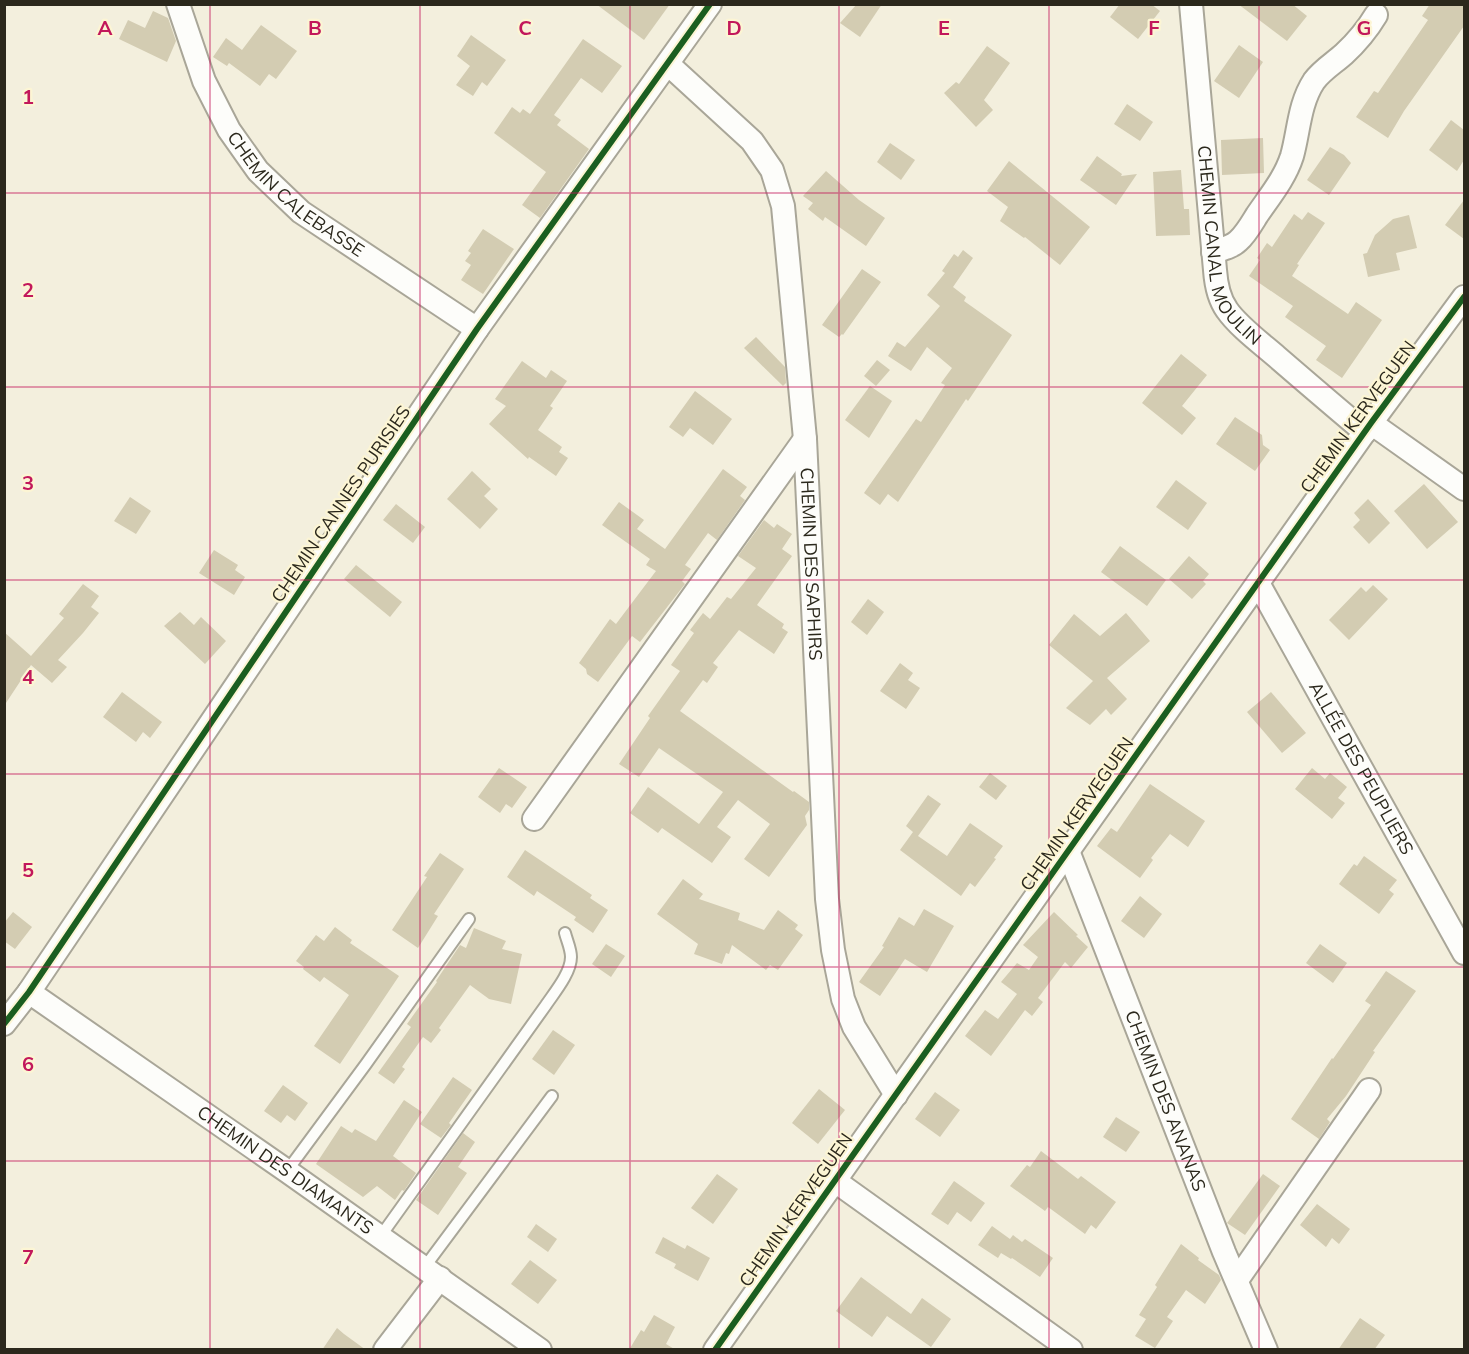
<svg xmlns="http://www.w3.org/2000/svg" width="1469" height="1354" font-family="Mulish,sans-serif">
	<rect width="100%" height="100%" fill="#f3efdd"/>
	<g fill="#d3ccb2">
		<path d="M596,4h74l-26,36z"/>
		<path d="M857,4h25l-22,33 -20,-14z"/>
		<path d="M1120,4h31l9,7 -22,28 -28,-22z"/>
		<path d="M1238,4h54l15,12 -20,25z"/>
		<path d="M1430,4h34v22l-60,85 -16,27 -32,-21 18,-26 4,2 50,-73 -6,-4z"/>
		<path d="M153,11l15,7 8,23 -9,21 -48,-23 9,-19 17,8z"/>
		<path d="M261,25l36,26 -21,28 -7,-5 -9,12 -31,-23 -2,3 -14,-9 13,-19 16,12z"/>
		<path d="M471,35l35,25 -19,26 -5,-4 -9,14 -17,-11 14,-19 -13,-10z"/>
		<path d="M583,39l39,27 -20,27 -21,-15 -27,37 7,5 -4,5 32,24 -49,69 -18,-13 24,-33 -52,-39 18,-26 8,6 3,-4 7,5z"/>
		<path d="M1239,45l24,17 -24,36 -25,-17z"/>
		<path d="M987,46l23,17 -26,37 9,10 -17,17 -32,-34 12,-11 3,2z"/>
		<path d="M1127,104l26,18 -13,19 -26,-17z"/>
		<path d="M1451,120l13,10v30l-7,11 -28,-21z"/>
		<path d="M1263,138l1,35 -42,2 -1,-35z"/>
		<path d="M890,143l25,17 -14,20 -24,-18z"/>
		<path d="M1330,147l14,8 7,8 -22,32 -22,-15z"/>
		<path d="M1097,156l25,18 -1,2 16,-2 -21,31 -36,-25z"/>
		<path d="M1009,161l81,66 -30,38 -35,-28 -1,1 -24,-17 8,-14 -21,-16z"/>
		<path d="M1181,170l3,39h5l1,26 -34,1 -3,-64z"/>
		<path d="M826,171l33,29 26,18 -19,28 -41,-29 -2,4 -15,-12 5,-6 -10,-7z"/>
		<path d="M1464,200v39l-19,-14z"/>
		<path d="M1308,212l17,11 -28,41 2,1 -7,11 56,38 8,-12 26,18 -40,58 -26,-18 10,-14 -41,-29 8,-11 -44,-30 11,-16 -3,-2 10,-15 5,4 22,-33 8,6z"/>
		<path d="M1409,215l8,33 -21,5 4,17 -32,7 -5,-23 4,-1 8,-18 18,-16z"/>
		<path d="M483,229l31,20 -31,45 -22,-14 10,-15 -6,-4 6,-8 -3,-2z"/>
		<path d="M963,250l10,8 -20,29 13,10 -2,4 48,34 -44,66 -2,-2 -68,103 -10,-8 -8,11 -16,-12 52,-74 5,3 24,-37 -4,-2 11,-15 -25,-21 -16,24 -23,-15 9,-14 8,5 35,-41 -13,-11 18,-22 -3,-2 12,-17 4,3z"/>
		<path d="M862,269l19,13 -38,53 -1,-1 -3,3 -17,-12z"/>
		<path d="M756,337l29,30 1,16 -3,3 -39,-38z"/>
		<path d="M1181,354l26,21 -25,31 14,12 -14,17 -40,-32z"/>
		<path d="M877,360l13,10 -14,16 -12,-10z"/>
		<path d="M522,361l24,17 5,-8 16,11 -17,25 3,2 -15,22 24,17 -3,5 9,6 -12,18 -27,-19 -1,2 -39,-35 17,-18 -11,-7z"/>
		<path d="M870,386l22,15 -23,37 -24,-18z"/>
		<path d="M695,391l37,28 -19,26 -23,-17 -7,9 -14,-10z"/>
		<path d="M1235,417l27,18 1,10 7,5 -15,21 -39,-27z"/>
		<path d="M723,469l24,18 -7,9 5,4 -28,40 -9,-7 -23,32 6,4 -9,12 3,3 -45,58 -8,-6 -34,46 -11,-8 -1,-5 -7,-6 31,-44 6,5 40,-53 -10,-6 4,-6 -48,-34 17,-23 25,18 -7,9 28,20z"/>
		<path d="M472,471l19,18 -7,7 14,13 -18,20 -33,-30z"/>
		<path d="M1176,480l31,23 -19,27 -32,-23z"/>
		<path d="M1424,484l34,38 -31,27 -33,-38z"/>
		<path d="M130,497l21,14 -15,23 -22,-13z"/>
		<path d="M1368,499l22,24 -21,21 -16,-17 7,-7 -6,-7z"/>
		<path d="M396,504l29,23 -12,16 -30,-23z"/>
		<path d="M764,520l10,8 3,-4 15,10 -10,15 10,7 -35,49 27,19 -2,4 6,4 -14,22 -35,-24 -26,33 5,4 -11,16 -4,-3 -23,31 113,81 1,-1 15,11v8l-4,6 2,9 -38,52 -25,-18 26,-35 -32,-24 -21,27 14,10 -19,26 -50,-35 -4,5 -28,-20 18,-26 51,37 24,-32 -64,-44 -20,29 -20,-13 31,-46 -2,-2 32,-45 -9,-6 23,-32 -4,-3 13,-17 7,6 17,-22 4,2 25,-31 -18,-12z"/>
		<path d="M1120,546l46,34 -19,26 -46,-34z"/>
		<path d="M214,550l24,15 -3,5 10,7 -11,18 -35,-22z"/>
		<path d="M1189,556l20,18 -6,7 3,3 -14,15 -23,-20z"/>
		<path d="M356,565l46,37 -12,15 -46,-38z"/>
		<path d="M83,584l16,12 -8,11 8,6 -16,20 -25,27 9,7 -15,16 -21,-18 -27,41v-74l27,24 33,-38 -5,-4z"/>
		<path d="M1373,585l15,14 -39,41 -20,-20 32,-33 5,5z"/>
		<path d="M868,599l16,13 -17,23 -16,-13z"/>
		<path d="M180,612l14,13 7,-8 25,24 -21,23 -41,-38z"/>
		<path d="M1126,613l24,28 -43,37 20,21 -16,16 -5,-6 -16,16 -24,-17 27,-27 -44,-36 25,-31 26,22z"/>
		<path d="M900,663l13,10 -5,7 12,8 -14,21 -26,-18z"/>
		<path d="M122,692l40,30 -12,16 -7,-6 -7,10 -33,-25z"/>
		<path d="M1271,692l35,41 -24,20 -35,-41z"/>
		<path d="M499,768l28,19 -15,21 -6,-4 -6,9 -22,-16z"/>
		<path d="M1312,768l13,11 5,-6 17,14 -9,11 7,5 -13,16 -37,-30z"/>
		<path d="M990,773l17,13 -11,14 -17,-13z"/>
		<path d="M1150,784l55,37 -17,26 -18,-13 -19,24 2,2 -13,18 -43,-32 14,-18 6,4z"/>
		<path d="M928,795l13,9 -23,32 29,20 23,-33 33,23 -9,12 2,1 -21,28 -5,-4 -9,13 -61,-46 13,-18 -7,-6z"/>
		<path d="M525,850l67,45 -2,3 18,12 -15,23 -19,-13 2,-3 -39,-26 -3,5 -27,-19z"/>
		<path d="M440,853l24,16 -30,45 4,2 -20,32 -26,-18 35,-53 -3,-1z"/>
		<path d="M1364,856l33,24 -8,10 5,4 -15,20 -40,-30 15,-20 3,2z"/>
		<path d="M683,879l20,15 -4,5 41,14 -2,7 26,10 14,-20 20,15 -3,4 8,6 -25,35 -8,-5 -4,5 -34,-25 -3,9 -3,-1 -4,11 -28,-10 4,-10 -41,-30z"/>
		<path d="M1140,896l22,18 -18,24 -23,-17z"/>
		<path d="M924,909l30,17 -27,46 -22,-13 -25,37 -21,-14 25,-35 -2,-1 17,-29 15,9z"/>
		<path d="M13,912l19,15 -17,22 -11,-8v-18z"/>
		<path d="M1054,912l24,23 -2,1 12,11 -17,21 -6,-6 -27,36 5,4 -11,14 -7,-6 -34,46 -26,-20 20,-26 13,9 19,-25 -16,-12 16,-19 12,7 9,-13 -15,-12z"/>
		<path d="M335,927l17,13 -2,3 49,33 -59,88 -26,-18 35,-51 -25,-18 -4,5 -17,-13 1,-2 -8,-6 20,-26 8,6z"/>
		<path d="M474,928l32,13 -4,8 20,5 -11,50 -22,-5 -19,-14 -31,43 2,2 -10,13 -8,-6 -21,30 3,2 -11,15 -16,-11 33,-46 -4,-3 30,-42 -1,-1 24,-36 6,3z"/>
		<path d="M606,944l19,12 -14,21 -19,-13z"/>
		<path d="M1320,944l27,19 -14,20 -27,-20z"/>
		<path d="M1386,971l30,20 -43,60 2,1 -29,44 -19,23 3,3 -11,17 -28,-20 41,-61 1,1 38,-54 -6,-4z"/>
		<path d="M553,1030l22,15 -21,30 -22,-16z"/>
		<path d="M453,1077l19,13 -23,33 2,2 -10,13 -21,-14z"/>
		<path d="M283,1085l25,18 -13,18 -8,-6 -6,8 -17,-12z"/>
		<path d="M819,1089l26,21 -27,34 -26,-21z"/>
		<path d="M935,1092l25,18 -20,27 -25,-18z"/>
		<path d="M404,1100l18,12 -29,44 23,17 -12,18 -2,-1 -7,10 -18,-14 -14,11 -47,-33 25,-38 11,7 3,-4 21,12z"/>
		<path d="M1116,1117l24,15 -14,20 -23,-15z"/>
		<path d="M463,1133l12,9 -17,25 9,6 -29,42 -22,-15z"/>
		<path d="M1041,1151l37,28 3,-3 35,26 -20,27 -5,-4 -6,9 -37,-27 -3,4 -35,-25 17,-21 3,2z"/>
		<path d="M717,1174l21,15 -25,35 -22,-16z"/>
		<path d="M1263,1174l17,12 -35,49 -18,-12z"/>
		<path d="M954,1181l31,22 -14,19 -14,-10 -9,13 -17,-11z"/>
		<path d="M1317,1204l33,25 -11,15 -7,-6 -6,9 -26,-22z"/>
		<path d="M536,1224l21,15 -9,13 -21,-15z"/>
		<path d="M992,1226l18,13 3,-4 9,7 3,-3 28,19 -13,19 -28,-19 -1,1 -10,-6 -3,5 -20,-13z"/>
		<path d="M663,1237l22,12 2,-4 23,13 -12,23 -24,-13 2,-4 -21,-11z"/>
		<path d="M1181,1244l18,14 -1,2 21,15 2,5 -16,24 -19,-14 -19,27 6,4 -18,27 -20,-12 11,-17 -7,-4 18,-28 -2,-2z"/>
		<path d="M530,1260l27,20 -19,24 -27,-20z"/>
		<path d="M861,1277l50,37 11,-16 29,21 -20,28 -44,-31 -15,21 -36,-26z"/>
		<path d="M654,1315l21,12 -9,17 10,6h-47l12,-20 3,2z"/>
		<path d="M1360,1318l25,17 -11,15h-36z"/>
		<path d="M337,1328l7,6 22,16h-44z"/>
	</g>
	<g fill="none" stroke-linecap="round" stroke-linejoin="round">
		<defs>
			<g id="service">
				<path d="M287,1171l79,-107 103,-145"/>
				<path d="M380,1237l166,-232c8,-12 25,-32 25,-48 0,-8 -4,-16 -6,-24"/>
				<path d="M424,1268l128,-172"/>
			</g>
			<g id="minor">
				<path id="s1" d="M178,4l26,77 25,49 29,41 43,41 176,117"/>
				<path id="s2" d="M1191,4l24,266c1,14 4,29 12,40 11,16 35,34 50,47 29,25 58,50 88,75"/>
				<path id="s3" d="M668,64l84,77 20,29 11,36 22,233 22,460 6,51 10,49 11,28 42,68"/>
				<path d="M1213,252c9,-3 19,-5 25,-11 8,-7 14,-18 19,-26 13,-19 28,-37 35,-59 7,-25 7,-52 22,-75 8,-11 20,-18 30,-27 13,-12 23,-24 32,-39"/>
				<path d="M1371,423l93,66"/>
				<path id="s4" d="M1258,583l206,370"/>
				<path d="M534,819l271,-380"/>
				<path id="s5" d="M1068,851l156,401 42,98"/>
				<path id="s6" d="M29,992l258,179 253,179"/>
				<path d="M4,1024l25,-32 448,-663 233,-325"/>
				<path d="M835,1181l236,169"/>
				<path d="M1237,1280l132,-190"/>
				<path d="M385,1350l55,-72"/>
				<path d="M715,1350l656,-927 93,-126"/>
			</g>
		</defs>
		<use href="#service" stroke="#a9a698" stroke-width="14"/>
		<use href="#minor" stroke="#a9a698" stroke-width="26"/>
		<use href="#service" stroke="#fdfdfa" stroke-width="10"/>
		<use href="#minor" stroke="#fdfdfa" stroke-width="22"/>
		<defs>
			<g id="cycleway">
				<path d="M4,1024l25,-32 448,-663 233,-325"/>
				<path d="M715,1350l656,-927 93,-126"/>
			</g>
		</defs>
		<use href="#cycleway" stroke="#fcf5d4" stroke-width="10"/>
		<use href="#cycleway" stroke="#1b5e20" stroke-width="6"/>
	</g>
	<path fill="none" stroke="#c2185b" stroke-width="1.5" stroke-opacity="0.55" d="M210,4v1346M420,4v1346M630,4v1346M839,4v1346M1049,4v1346M1259,4v1346M4,193h1460M4,387h1460M4,580h1460M4,774h1460M4,967h1460M4,1161h1460"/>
	<g text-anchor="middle" stroke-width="4.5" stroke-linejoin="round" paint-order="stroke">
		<g font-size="18" fill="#2b281c" stroke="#fcf5d4">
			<text dy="6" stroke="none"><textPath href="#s1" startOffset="230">CHEMIN CALEBASSE</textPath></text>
			<text dy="6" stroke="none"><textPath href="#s2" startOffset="248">CHEMIN CANAL MOULIN</textPath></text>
			<text transform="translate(1358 417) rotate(-54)" y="6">CHEMIN KERVEGUEN</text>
			<text transform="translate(341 504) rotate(-56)" y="6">CHEMIN CANNES PURISIES</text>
			<text dy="6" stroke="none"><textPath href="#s3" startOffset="546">CHEMIN DES SAPHIRS</textPath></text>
			<text dy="6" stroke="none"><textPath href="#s4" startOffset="212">ALLÉE DES PEUPLIERS</textPath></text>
			<text transform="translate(1077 814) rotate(-55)" y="6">CHEMIN KERVEGUEN</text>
			<text dy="6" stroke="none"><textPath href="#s5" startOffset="268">CHEMIN DES ANANAS</textPath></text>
			<text dy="6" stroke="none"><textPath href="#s6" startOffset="312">CHEMIN DES DIAMANTS</textPath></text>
			<text transform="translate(796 1210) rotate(-55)" y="6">CHEMIN KERVEGUEN</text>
		</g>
	</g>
	<g font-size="20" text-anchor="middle" font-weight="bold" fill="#c2185b" stroke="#fcf5d4" stroke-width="4.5" stroke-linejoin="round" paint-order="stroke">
		<text x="105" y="35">A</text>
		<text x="315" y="35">B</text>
		<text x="525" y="35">C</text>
		<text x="734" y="35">D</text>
		<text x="944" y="35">E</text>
		<text x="1154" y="35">F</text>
		<text x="1364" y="35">G</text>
		<text x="28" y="104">1</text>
		<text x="28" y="297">2</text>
		<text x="28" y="490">3</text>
		<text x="28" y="684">4</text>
		<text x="28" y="877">5</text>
		<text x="28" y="1071">6</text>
		<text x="28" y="1264">7</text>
	</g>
	<rect width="1469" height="1354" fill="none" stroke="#2b281c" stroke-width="12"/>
</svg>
